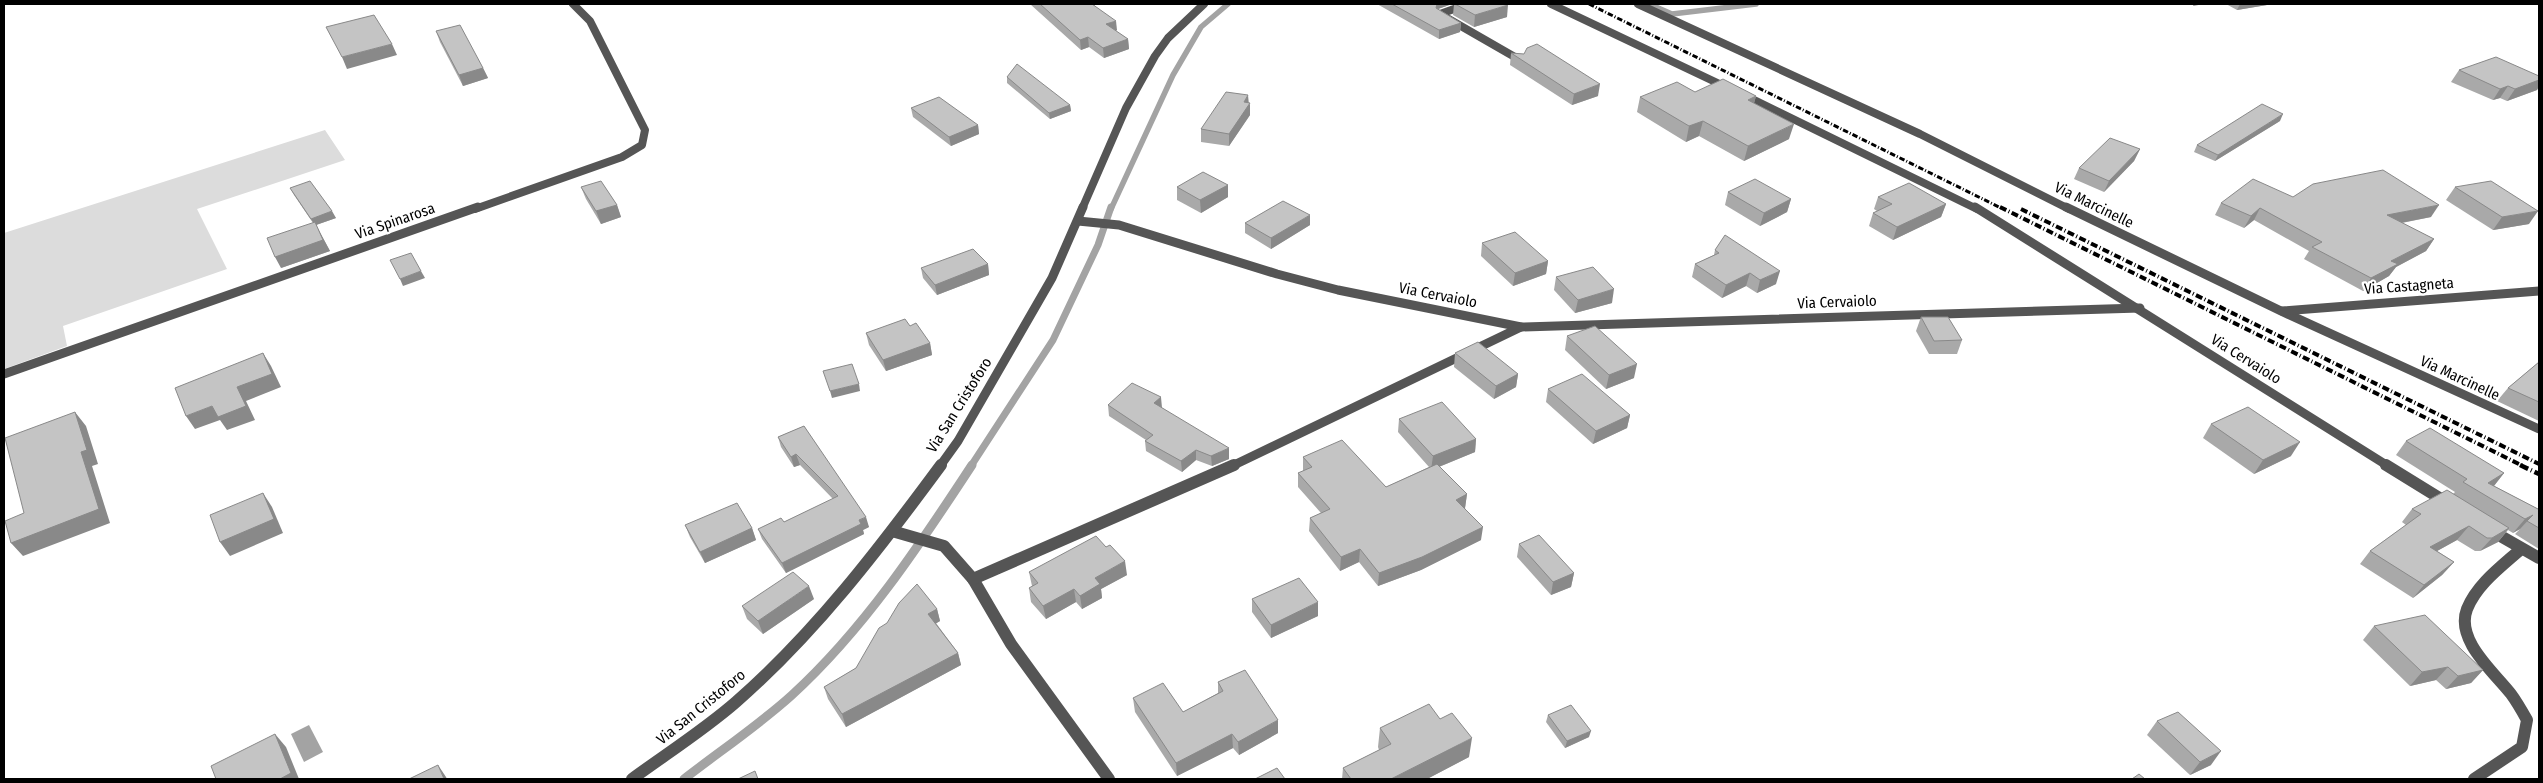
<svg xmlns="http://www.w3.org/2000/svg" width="2543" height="783" font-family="'Fira Sans Condensed',sans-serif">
	<rect width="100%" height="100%" fill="#fff"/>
	<path fill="#dcdcdc" d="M325,130l20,30 -148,49 30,60 -164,57 4,20 -63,23v-136z"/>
	<path fill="#a3a3a3" d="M309,725l14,27 -19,10 -13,-28z"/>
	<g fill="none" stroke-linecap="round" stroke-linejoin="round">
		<g stroke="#a3a3a3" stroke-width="5.5">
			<path d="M1649,4l23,10 84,-10"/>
			<path d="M1111,209l62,-134 28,-48 27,-23"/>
		</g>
		<path stroke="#a3a3a3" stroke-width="7" d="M971,466l82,-126 45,-95 13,-38"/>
		<path stroke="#a3a3a3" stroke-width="9" d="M684,779c36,-28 75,-54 108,-84 72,-66 127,-149 180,-230"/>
		<g stroke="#555" stroke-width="8">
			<path d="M1468,4l-28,10 80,46"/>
			<path d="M1551,4l177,84"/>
			<path d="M1638,4l282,130 149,75"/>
			<path d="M1744,95l233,114"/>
			<path d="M475,209l147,-52 20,-12 3,-15 -55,-109 -17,-17"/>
			<path d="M1082,209l44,-101 29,-52 13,-18 36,-34"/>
		</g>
		<g stroke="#555" stroke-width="9">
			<path d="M1975,207l413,259"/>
			<path d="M2066,207l215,104 258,118"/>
			<path d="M1078,221l41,4 158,49 61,16 183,37 619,-19"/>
			<path d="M2282,311l257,-20"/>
			<path d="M4,374l474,-167"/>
			<path d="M940,466l18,-25 94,-163 31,-71"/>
			<path d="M1232,466l289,-139"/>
		</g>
		<g stroke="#555" stroke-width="12">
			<path d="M2386,465l60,37"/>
			<path d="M2490,530l49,28"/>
			<path d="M892,531l52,15 29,33 38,65 98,135"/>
			<path d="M973,579l261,-114"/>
			<path d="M632,779c34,-25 72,-49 104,-77 79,-69 143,-153 205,-237"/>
			<path d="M2474,779l48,-32 5,-27c-5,-9 -10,-18 -16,-26 -17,-22 -56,-54 -44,-85 10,-25 35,-43 54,-60"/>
		</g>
		<path stroke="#000" stroke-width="3" stroke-dasharray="5.5 2 1 2" stroke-linecap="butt" d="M1589,4l414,205"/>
		<g stroke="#000" stroke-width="4" stroke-dasharray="7 2.5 1 2.5" stroke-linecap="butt">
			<path d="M2000,207l523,259"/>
			<path d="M2021,209l518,255"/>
		</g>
		<path stroke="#000" stroke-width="4.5" stroke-dasharray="9 3 1 3" stroke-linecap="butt" d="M2520,465l19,9"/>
	</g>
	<g fill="#a9a9a9">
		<path d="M1030,4h65v2l22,24 -1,1 12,8 1,10 -25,9 -15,-11 -8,3z"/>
		<path d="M1377,4h75l-14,5 23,14 -1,9 -21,7z"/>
		<path d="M1454,4l53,13 -33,10 -21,-12z"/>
		<path d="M2226,4h47l-36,6z"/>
		<path d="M436,31l47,37 5,10 -25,8 -23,-44z"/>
		<path d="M1511,53l13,1 74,42 -26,9 -62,-40z"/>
		<path d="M2459,70l80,6v10l-2,4 -30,11 -7,-3 -7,2 -42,-18z"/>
		<path d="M1007,77l63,28 1,6 -21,8 -43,-36z"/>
		<path d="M1695,92l61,4 -2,7 35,36 -45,22 -45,-25 -13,6 -49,-30 3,-15z"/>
		<path d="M1248,103l2,12 -21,31 -28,-4v-13z"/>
		<path d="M911,108l67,17 1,9 -28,12 -38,-29z"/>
		<path d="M2280,121l-65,40 -21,-9 3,-7z"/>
		<path d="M2140,149l-6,12 -30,31 -30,-13 5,-11z"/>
		<path d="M1228,185v12l-27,16 -24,-13v-13z"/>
		<path d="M581,187l36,18 4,12 -20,7 -15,-25z"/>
		<path d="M2455,187l74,37 -36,6 -47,-30z"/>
		<path d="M290,188l46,30 -20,7 14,26 -49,17 32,-45 -19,-28z"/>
		<path d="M1728,192l63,7 -4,13 -27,14 -35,-21z"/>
		<path d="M1878,197l68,7 -5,13 -48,23 -24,-14 4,-13 4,-2 -3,-2z"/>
		<path d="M2293,197l138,20 -29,6 32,16 -8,12 -30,16 -7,9 -26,15 -59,-32 5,-8 -55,-31 -10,8 -29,-13 6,-12z"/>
		<path d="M1245,223l65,2 -39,24 -26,-16z"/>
		<path d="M1482,243l66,18 -2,13 -33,12 -32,-30z"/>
		<path d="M1715,250l61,34 -19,9 -11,-7 -24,12 -30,-21 3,-13 19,-9z"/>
		<path d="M988,264l1,11 -52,20 -14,-17 -2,-10z"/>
		<path d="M1556,277l56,26 -37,10 -21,-23z"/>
		<path d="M1921,317l41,23 -5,14h-28l-13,-23z"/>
		<path d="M910,326l20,17 2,12 -46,16 -17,-26 -3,-12z"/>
		<path d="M1567,336l67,42 -28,11 -41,-39z"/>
		<path d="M1455,353l63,21 -2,13 -22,12 -40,-32z"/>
		<path d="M2539,362v59l-42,-20 11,-13z"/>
		<path d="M1548,389l82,26 -3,13 -34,16 -47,-42z"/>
		<path d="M1161,397v10l68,52 -17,7 -16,-6 -14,12 -36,-21 -1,-10 1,-1 -37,-24 -1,-11z"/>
		<path d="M1399,419l77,20 -1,13 -36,15 28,27 -2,14 16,32 -60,30 -43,16 -19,-24 -19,9 -31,-40 1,-13 11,-5 -23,-26v-14l5,-2v-14l83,30 43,-20 -31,-35z"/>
		<path d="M2211,424l80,32 -37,18 -51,-36z"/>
		<path d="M804,426l65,101 -6,3 1,4 -78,39 -24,-34 -4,-10 26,-7 49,-23 -33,-34 -6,2 -13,-20 -3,-10z"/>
		<path d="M2406,441l98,32 -10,13 44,23 1,-1v41l-24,-15 5,-5 -7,4 -5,-3 -10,12 -18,9h-5l-18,-11 -20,11 17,11 -12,13 -29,23 -53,-34 10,-13 36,-26 -4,-3 10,-13 41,-15 2,-2 -59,-37z"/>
		<path d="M685,525l67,3 4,12 -51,23 -15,-26z"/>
		<path d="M1519,544l55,29 -3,14 -20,8 -34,-38z"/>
		<path d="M1029,572l98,3 -26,14 1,9 -20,11 -6,-7 -30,17 -15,-17 -2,-14 3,-2z"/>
		<path d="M814,599l-51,35 -16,-15 -5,-13z"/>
		<path d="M1252,599l66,17 -47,22 -19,-26z"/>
		<path d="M937,609l3,12 -4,2 22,30 3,12 -115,62 -18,-28 -4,-12 32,-19 31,-45z"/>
		<path d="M2374,626l109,44 -12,13 -25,6 -10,-9 -26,6 -47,-46z"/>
		<path d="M1218,682l60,51 -39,22 -6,-7 -56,28 -42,-64 -2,-14 50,14 35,-19z"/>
		<path d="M1548,715l41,22 -24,11 -19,-26z"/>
		<path d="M1440,719l29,38 -42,22h-85l1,-11 36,-18 -1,-3 2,-19z"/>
		<path d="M2157,721l54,44 -21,10 -43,-40z"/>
	</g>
	<g fill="#898989">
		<path d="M1437,4h15l-14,5 -2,-1z"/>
		<path d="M2194,4h10l-11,2z"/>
		<path d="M2240,4h33l-36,6z"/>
		<path d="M1508,5l-1,12 -33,10 1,-12z"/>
		<path d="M1116,21l1,9 -10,4 -1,-10z"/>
		<path d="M1461,23l-1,9 -21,7v-9z"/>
		<path d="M1088,37l1,10 -8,3 -1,-10z"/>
		<path d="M1128,39l1,10 -25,9 -1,-10z"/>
		<path d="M392,44l5,11 -50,14 -5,-12z"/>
		<path d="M483,68l5,10 -25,8 -4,-11z"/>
		<path d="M2539,80v6l-2,4 -30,11 8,-12z"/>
		<path d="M1600,84l-2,12 -26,9 2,-11z"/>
		<path d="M2508,86l-8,12 -7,2 7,-11z"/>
		<path d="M1248,95l1,10 1,-2v12l-21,31v-12l15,-32z"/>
		<path d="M1756,96l-4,15 -4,-11z"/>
		<path d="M1070,105l1,6 -21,8 -1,-6z"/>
		<path d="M2283,114l-3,7 -65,40 3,-6z"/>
		<path d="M1703,121l-4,15 -13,6 3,-16z"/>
		<path d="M1794,124l-5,15 -45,22 4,-15z"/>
		<path d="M978,125l1,9 -28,12 -2,-9z"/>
		<path d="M2140,149l-6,12 -30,31 5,-11z"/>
		<path d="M1228,185v12l-27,16 -1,-13z"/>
		<path d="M1791,199l-4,13 -27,14 4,-13z"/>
		<path d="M1946,204l-5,13 -48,23 4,-13z"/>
		<path d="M617,205l4,12 -20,7 -5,-13z"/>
		<path d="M2439,205l-8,12 -52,10 8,-12z"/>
		<path d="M2260,208l-6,12 -10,8 7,-12z"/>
		<path d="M332,211l4,7 -20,7 14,26 -49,17 -6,-11 40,-32 -4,-6z"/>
		<path d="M2538,211l-9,13 -36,6 9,-13z"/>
		<path d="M1310,215v10l-39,24v-11z"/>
		<path d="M2434,239l-8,12 -30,16 -7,9 -26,15 8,-13 20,-17z"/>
		<path d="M1548,261l-2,13 -33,12 2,-13z"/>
		<path d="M988,264l1,11 -52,20 -2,-10z"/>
		<path d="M421,271l4,7 -22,8 -3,-7z"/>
		<path d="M1780,271l-4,13 -19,9 3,-13z"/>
		<path d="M1750,273l-4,13 -24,12 4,-13z"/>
		<path d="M1614,289l-2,14 -37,10 3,-13z"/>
		<path d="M930,343l2,12 -46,16 -3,-11z"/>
		<path d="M263,353l8,13 10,21 -35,14 9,19 -28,10 -7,-10 -25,9 -9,-13 26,-10 25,-19z"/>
		<path d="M1637,364l-3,14 -28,11 3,-14z"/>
		<path d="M1518,374l-2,13 -22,12 2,-13z"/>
		<path d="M859,384l1,7 -28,7 -2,-7z"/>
		<path d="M1161,397l1,11 -8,-5z"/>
		<path d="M75,412l11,14 12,38 -6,2 18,57 -87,33 -12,-13 70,-91z"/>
		<path d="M1630,415l-3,13 -34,16 3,-13z"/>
		<path d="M1476,439l-1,13 -44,18 2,-14z"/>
		<path d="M2300,442l-9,14 -37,18 9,-14z"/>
		<path d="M1229,448v11l-17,7 -1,-10z"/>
		<path d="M1196,450v10l-14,12 -1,-11z"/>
		<path d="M796,454l4,11 -6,2 -3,-10z"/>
		<path d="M2504,473l-11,14 -5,-4z"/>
		<path d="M263,493l9,14 11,26 -53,23 -10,-14z"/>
		<path d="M1467,494l-2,14 -10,5 1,-13z"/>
		<path d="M2533,515l-13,14 -7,4 12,-14z"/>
		<path d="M866,517l3,10 -6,3 1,4 -78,39 -4,-10z"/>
		<path d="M2469,526l-12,14 -38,21 11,-14z"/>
		<path d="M1483,527l-2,13 -60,30 -43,16 1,-13z"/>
		<path d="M752,528l4,12 -51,23 -5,-11z"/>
		<path d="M2509,528l-11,14 -18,9 12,-13z"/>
		<path d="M1360,549l-1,13 -19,9 1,-14z"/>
		<path d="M1125,561l2,14 -26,14 1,9 -20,11 -2,-13 15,-18z"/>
		<path d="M2454,562l-12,13 -29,23 11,-13z"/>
		<path d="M1574,573l-3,14 -20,8 2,-13z"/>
		<path d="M809,586l5,13 -51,35 -5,-13z"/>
		<path d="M1074,589l2,13 -30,17 -3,-13z"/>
		<path d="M1318,602v14l-47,22v-13z"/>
		<path d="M937,609l3,12 -8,5 -4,-12z"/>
		<path d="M958,653l3,12 -115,62 -4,-13z"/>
		<path d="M2448,667l-12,13 -26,6 12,-14z"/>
		<path d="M2483,670l-12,13 -25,6 12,-13z"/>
		<path d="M1278,720v13l-39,22 -1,-13z"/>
		<path d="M1591,731l-2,6 -24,11 2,-7z"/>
		<path d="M275,734l11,13 13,32h-19z"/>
		<path d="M1232,734l1,14 -56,28 -1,-13z"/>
		<path d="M1472,738l-3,19 -42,22h-36z"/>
		<path d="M2221,751l-10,14 -21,10 10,-13z"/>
		<path d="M438,765l8,12 1,2h-3z"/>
	</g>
	<g fill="#c4c4c4" stroke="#898989">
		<path d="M1040,4h52l24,17 -10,3 22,15 -25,9 -15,-11 -8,3z"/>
		<path d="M1392,4h45l-1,4 25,15 -22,7z"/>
		<path d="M1455,4h51l2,1 -33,10z"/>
		<path d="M374,15l18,29 -50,13 -16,-30z"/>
		<path d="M460,25l23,43 -24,7 -23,-44z"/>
		<path d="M1537,44l63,40 -26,10 -63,-41 13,1 3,-6z"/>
		<path d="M2496,57l43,19v4l-24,9 -7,-3 -8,3 -41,-19z"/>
		<path d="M1017,64l53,41 -21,8 -42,-36z"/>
		<path d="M1723,79l33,17 -8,4 46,24 -46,22 -45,-25 -14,5 -49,-29 37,-15 18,10z"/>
		<path d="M1226,92l22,3 -4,7 6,1 -21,31 -28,-5z"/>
		<path d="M939,97l39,28 -29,12 -38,-29z"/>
		<path d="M2262,104l21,10 -65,41 -21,-10z"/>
		<path d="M2110,138l30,11 -31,32 -30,-13z"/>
		<path d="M2383,170l56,35 -52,10 47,24 -43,22 7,3 -27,14 -59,-31 10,-5 -62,-34 -9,8 -30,-13 32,-24 40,18 20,-13z"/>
		<path d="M1203,172l25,13 -28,15 -23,-13z"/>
		<path d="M1755,179l36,20 -27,14 -36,-21z"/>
		<path d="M310,181l22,30 -21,8 -21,-31z"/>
		<path d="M601,181l16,24 -21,6 -15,-24z"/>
		<path d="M2491,181l47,30 -36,6 -47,-30z"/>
		<path d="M1909,183l37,21 -49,23 -24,-14 19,-9 -14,-7z"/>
		<path d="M1283,201l27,14 -39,23 -26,-15z"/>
		<path d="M315,222l8,18 -48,17 -8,-19z"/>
		<path d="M1515,232l33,29 -33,12 -33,-30z"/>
		<path d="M1725,235l55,36 -20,9 -10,-7 -24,12 -31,-21 24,-11 -4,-3z"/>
		<path d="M973,249l15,15 -53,21 -14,-17z"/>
		<path d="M411,253l10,18 -21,8 -10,-19z"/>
		<path d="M1593,267l21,22 -36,11 -22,-23z"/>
		<path d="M1921,317h27l14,23 -28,1z"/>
		<path d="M905,319l5,7 6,-3 14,20 -47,17 -17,-27z"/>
		<path d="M1595,326l42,38 -28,11 -42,-39z"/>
		<path d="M1478,342l40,32 -22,12 -41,-33z"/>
		<path d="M263,353l9,21 -35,13 9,19 -28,11 -6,-11 -26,10 -11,-28z"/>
		<path d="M2539,362v40l-31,-14z"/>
		<path d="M852,364l7,20 -29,7 -7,-20z"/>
		<path d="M1582,374l48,41 -34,16 -48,-42z"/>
		<path d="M1132,383l29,14 -7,6 75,45 -18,8 -15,-6 -15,11 -36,-20 8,-6 -45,-30z"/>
		<path d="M1442,402l34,37 -43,17 -34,-37z"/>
		<path d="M2248,407l52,35 -37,18 -52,-36z"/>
		<path d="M75,412l12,38 -6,2 18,57 -88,34 -6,-22 19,-8 -19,-75z"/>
		<path d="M804,426l62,91 -7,3 2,4 -79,39 -24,-34 23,-11 3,4 54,-26 -42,-42 -5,3 -13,-20z"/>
		<path d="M2430,428l74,45 -16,10 50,26 1,-1v20l-12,-7 6,-6 -8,4 -62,-37 4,-3 -61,-38z"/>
		<path d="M1342,440l44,47 51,-23 30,30 -11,6 27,27 -61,30 -43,16 -19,-24 -19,8 -31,-39 20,-9 -32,-36 14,-6 -9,-10z"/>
		<path d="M2447,490l62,38 -17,10h-5l-18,-12 -39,21 24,15 -30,23 -54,-34 51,-37 -9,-5z"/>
		<path d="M263,493l11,26 -54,23 -10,-27z"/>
		<path d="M737,503l15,25 -52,24 -15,-27z"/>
		<path d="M1539,535l35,38 -21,9 -34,-38z"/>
		<path d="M1096,536l10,11 4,-2 15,16 -30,17 5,6 -20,12 -6,-7 -31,17 -14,-18 9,-5 -9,-11z"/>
		<path d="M793,572l16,14 -51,35 -16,-15z"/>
		<path d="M1299,578l19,24 -47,23 -19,-26z"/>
		<path d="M917,584l20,25 -9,5 30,39 -116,61 -18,-27 32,-19 23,-40 8,-5 12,-20z"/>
		<path d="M2425,615l58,55 -25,6 -10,-9 -26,5 -48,-46z"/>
		<path d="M1245,670l33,50 -40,22 -6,-8 -56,29 -43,-65 30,-15 20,29 40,-21 -5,-9z"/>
		<path d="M1429,704l11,15 12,-6 20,25 -81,41h-40l-8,-11 48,-24 -11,-16z"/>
		<path d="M1571,705l20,26 -24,10 -19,-26z"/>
		<path d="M2178,712l43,39 -21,11 -43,-41z"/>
		<path d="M275,734l16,39 -11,6h-64l-5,-13z"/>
		<path d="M438,765l6,14h-35z"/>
		<path d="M1277,768l8,11h-30z"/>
		<path d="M755,771l3,8h-20z"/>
		<path d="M2139,774l6,5h-13z"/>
	</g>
	<g text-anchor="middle" stroke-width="4.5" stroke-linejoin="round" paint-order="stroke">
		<g font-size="15" fill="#000" stroke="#fff">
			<text transform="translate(2094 205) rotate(26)" y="5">Via Marcinelle</text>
			<text transform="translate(395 221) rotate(-19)" y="5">Via Spinarosa</text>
			<text transform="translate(2409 286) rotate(-4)" y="5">Via Castagneta</text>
			<text transform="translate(1438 295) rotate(11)" y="5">Via Cervaiolo</text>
			<text transform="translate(1837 302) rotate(-2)" y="5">Via Cervaiolo</text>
			<text transform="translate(2246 359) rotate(32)" y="5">Via Cervaiolo</text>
			<text transform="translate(2460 378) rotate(25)" y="5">Via Marcinelle</text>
			<text transform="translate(959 405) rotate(-58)" y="5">Via San Cristoforo</text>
			<text transform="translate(701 707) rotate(-39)" y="5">Via San Cristoforo</text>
		</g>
	</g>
	<rect width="2543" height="783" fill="none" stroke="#000000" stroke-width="10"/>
</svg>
